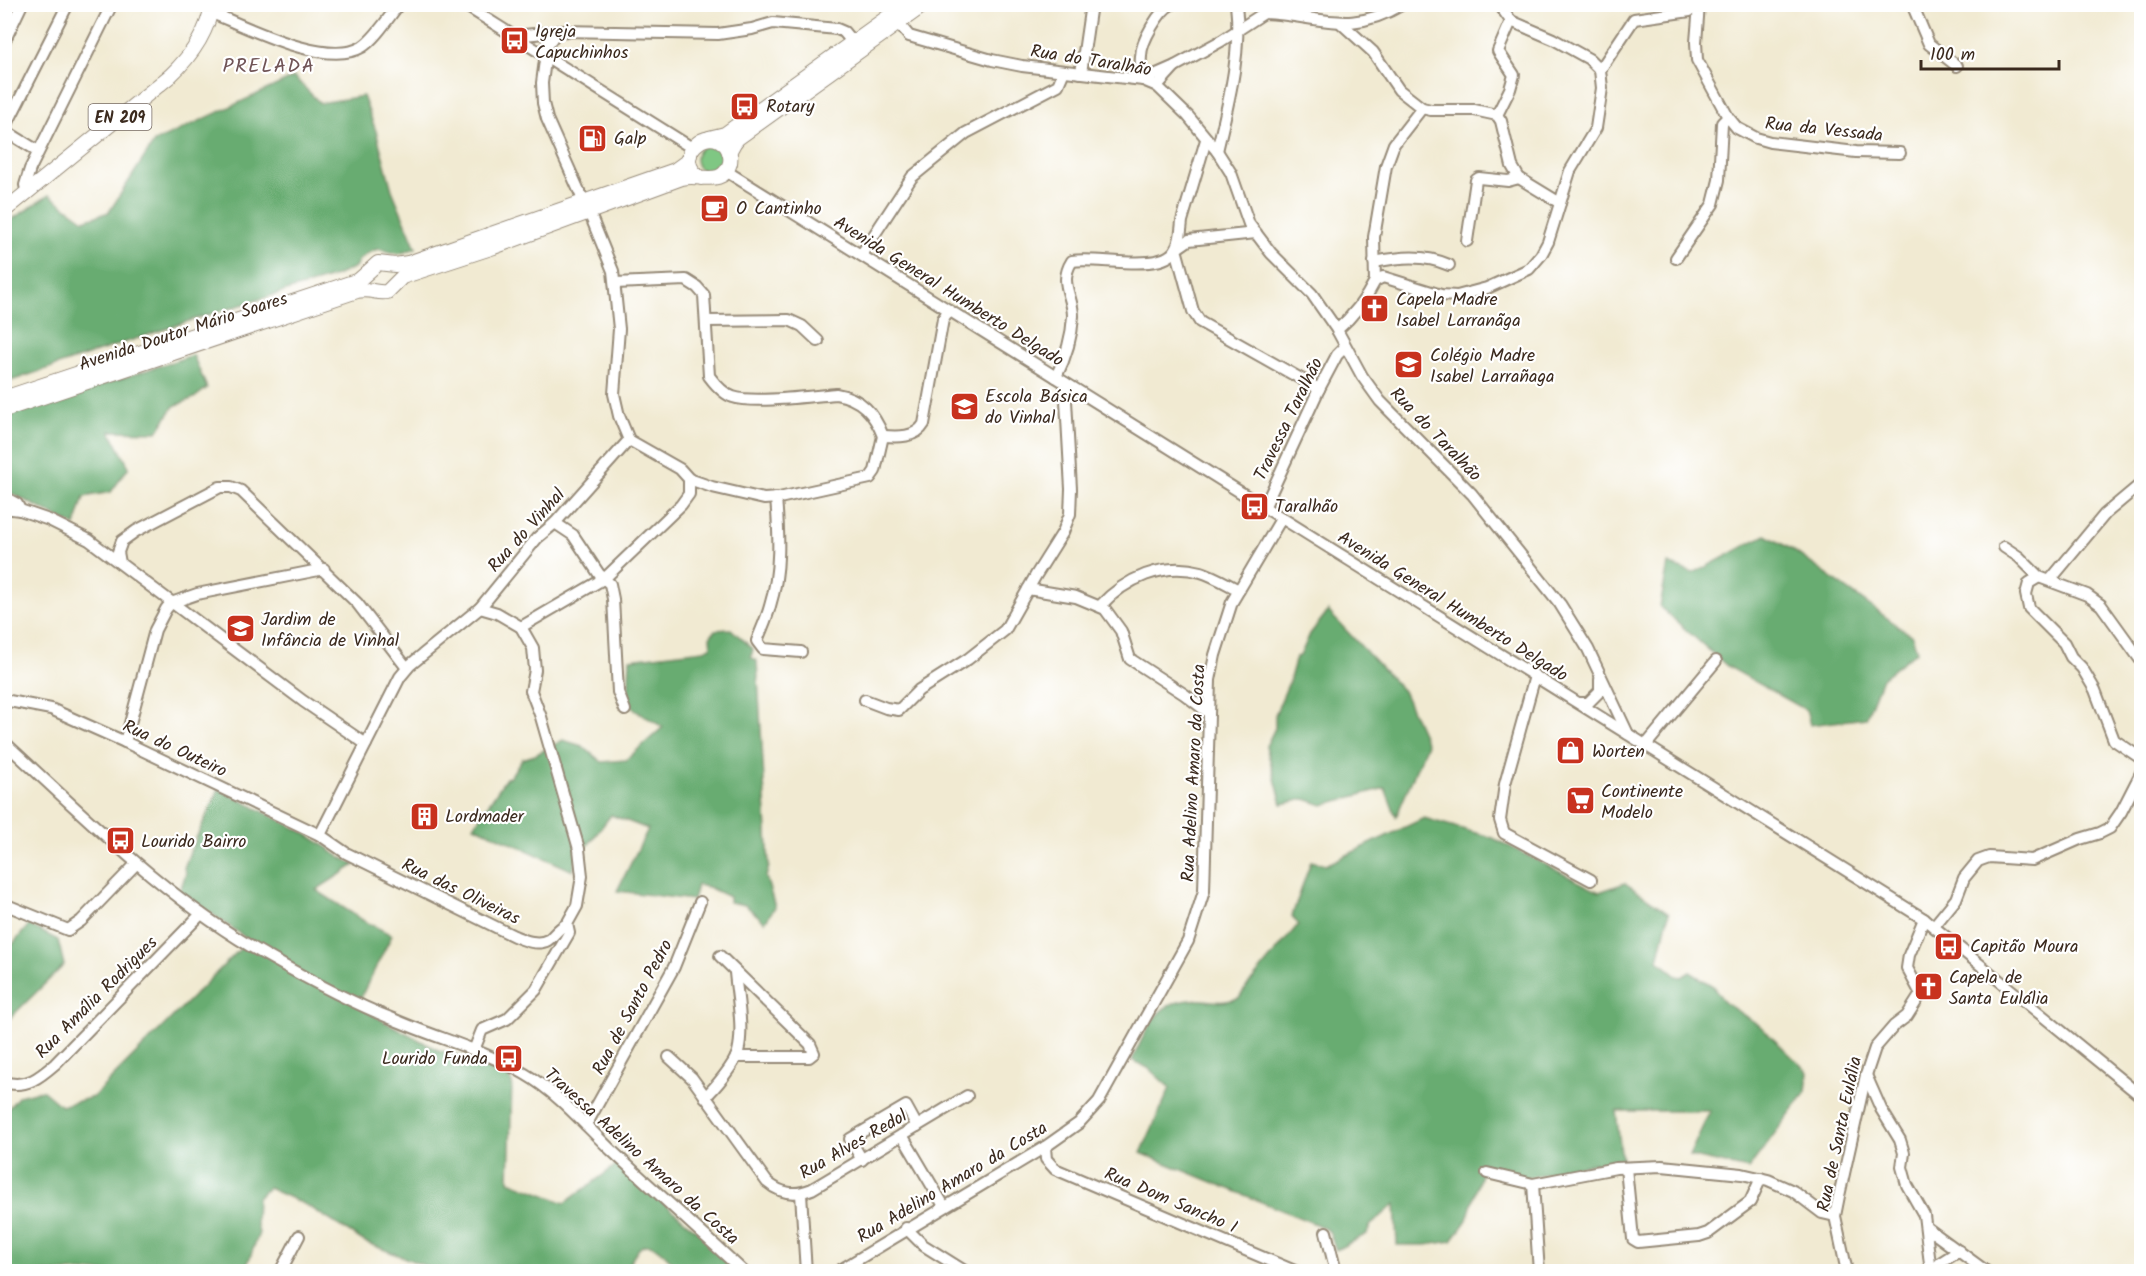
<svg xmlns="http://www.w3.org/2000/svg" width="2146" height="1276" font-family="Kalam,sans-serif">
	<rect width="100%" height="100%" fill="#fff"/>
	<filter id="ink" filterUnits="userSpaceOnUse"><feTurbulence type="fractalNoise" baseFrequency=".0167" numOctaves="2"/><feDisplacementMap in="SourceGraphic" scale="12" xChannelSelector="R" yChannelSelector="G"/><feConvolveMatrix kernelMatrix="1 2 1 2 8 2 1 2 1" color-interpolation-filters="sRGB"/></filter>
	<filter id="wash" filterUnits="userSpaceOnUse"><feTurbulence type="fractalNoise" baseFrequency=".008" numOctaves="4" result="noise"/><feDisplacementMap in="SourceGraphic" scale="24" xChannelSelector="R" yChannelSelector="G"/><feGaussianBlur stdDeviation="1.35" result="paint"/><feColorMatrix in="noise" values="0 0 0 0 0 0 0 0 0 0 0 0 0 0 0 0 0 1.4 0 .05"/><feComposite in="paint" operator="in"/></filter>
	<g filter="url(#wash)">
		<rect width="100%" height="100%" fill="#f1ead2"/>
		<circle fill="#7fc783" stroke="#5d7850" stroke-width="1.5" cx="710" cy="159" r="14"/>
		<g fill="#67ac71" stroke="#516b48" stroke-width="1.5">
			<path d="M294,77l26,26 43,-7 13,35 16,59 24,58 -17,6 -21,-5 -10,4 -9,7 -4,7 -19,9 -144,44 -187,63v-159l44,-29 35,25 25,-8 45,-70z"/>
			<path d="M193,355l14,33 -13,10 -20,8 -17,26 -47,-1 19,36 -18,25 -27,5 -9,29 -70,-36 -1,-73z"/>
			<path d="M1766,535l25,14 121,87 5,15 -35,27 -16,40 -56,7 -4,-15 -79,-44 -67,-59 8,-43 25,9c25,-11 48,-26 73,-38z"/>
			<path d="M1328,611l75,80 24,53 -31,73 -11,-29 -62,17 -18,-6 -23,5 -16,-58 9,-18v-13l14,-33 7,-25 4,-1 10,-22z"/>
			<path d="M731,629l22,20 -2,8 6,4 12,205 -3,11 9,30 -10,15 -20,-17 -16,-3v-5l-21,-10 -11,-2 -4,15 -76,-9 31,-62 -37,-14 -36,47 -2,9 -99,-45 32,-48 4,-1 12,-18 13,-4 28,-15 19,6 20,16 24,-2 37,-33 -27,-16 -8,-8 2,-44 74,-9 7,-3 -1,-10 5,-7z"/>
			<path d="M219,789l82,42 29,18v2l25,14 -39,25 48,31 28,14 -31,62 6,15 71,38 64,16 10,17 -3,98 56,22 53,-39 126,107h-64c-9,-9 -29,-38 -42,-21 -5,6 -9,15 -13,21l-102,1 -6,-5 -7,4h-72l-73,-29 -59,-37 -38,-17 -11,10 -1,23 3,12 -14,38 -240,1v-160l14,-16 23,-6 19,16 32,-9 147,-148 7,-10 -67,-48 6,-18 -2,-5 7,-19z"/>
			<path d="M1424,818l69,20 106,54 26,-9 44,30 -11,47 19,16 5,1 8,-5 26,16 -1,1 10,14 34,22 49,47 -2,20 -58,77 -59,-13 21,-45h-94l6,50 -28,2 -68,15 -42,-14 -17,56 -15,21 -26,4h-29l-2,-41 -25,22 -3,8 -31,16 -7,-19 -11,-6 -177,-72 29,-65 -22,-20 -16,-8c18,-36 24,-63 71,-60 17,2 18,3 36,-2l9,-13 50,-60 -6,-9 19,-55 15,4z"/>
			<path d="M29,925l29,15 6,25 -59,58v-70z"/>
		</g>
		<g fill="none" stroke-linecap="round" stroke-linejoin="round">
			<path stroke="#56b6d5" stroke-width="3" d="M1632,4l1,6"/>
		</g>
	</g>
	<g filter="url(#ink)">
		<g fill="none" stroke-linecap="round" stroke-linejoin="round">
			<defs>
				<g id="minor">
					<path d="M463,4l229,144"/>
					<path d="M1499,4l12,17 42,18 36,20 11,11"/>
					<path d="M1912,4l17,40 28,22"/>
					<path d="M1699,5l-3,37 1,18 31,57 9,11 19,10 14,4 86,10 44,1"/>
					<path d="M210,12c37,15 116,56 152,35 13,-8 27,-30 37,-43"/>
					<path d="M1264,13c56,2 84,24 139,-9"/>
					<path d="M899,24l10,12 83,24 30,6 121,14 14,6 31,30 29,35 14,22 18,51 22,29 41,41 25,36 25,46 18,25 92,93 88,110 28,45 40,85"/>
					<path d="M1342,24l31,28 26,38 23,18 9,2h43l23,5 4,6 11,45 7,12 41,25"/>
					<path d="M556,33l-9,12 -5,38 1,20 4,16 37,83"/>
					<path d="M515,36l48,-5 155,3 34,-5 21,-6 64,6 7,3 9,11"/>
					<path d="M4,42l18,-38"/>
					<path d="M1175,66l46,-25 43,-28"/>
					<path d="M1081,73l10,-69"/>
					<path d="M1157,86l18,-20 -32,14c-1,-7 -3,-16 -2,-24 0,-14 18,-46 31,-52"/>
					<path d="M1497,115l13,-26 4,-14 -16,-24 13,-30"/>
					<path d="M38,151l-34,-21 64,-126"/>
					<path d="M1217,151c11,-47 25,-98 19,-147"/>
					<path d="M726,171l1198,748 218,178"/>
					<path d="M27,193l-2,-8 5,-16 82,-165"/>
					<path d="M1256,233l-67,7 -13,9 17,62 7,11 119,67"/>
					<path d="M1467,241l9,-61 3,-2 29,3 11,-3"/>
					<path d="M861,255l51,-78 54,-44 92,-48 6,-14"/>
					<path d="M1676,258l37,-54 6,-24 3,-57 6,-6"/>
					<path d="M1374,262c26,-5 50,-8 75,3"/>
					<path d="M1375,281l-1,-44 12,-71 8,-22 28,-36"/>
					<path d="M615,283l71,-3 11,7 7,8 5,81c6,8 14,18 24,21 19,7 80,-1 103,-3 25,4 38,19 47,42"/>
					<path d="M707,321l82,-1 13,6 16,15"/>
					<path d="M1337,330c15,-13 29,-31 38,-49l8,-4 58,18 16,1 30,-8 42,-19 12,-14 7,-13 22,-71 26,-43 6,-40 -2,-18 34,-51 56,-8 10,-7"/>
					<path d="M1056,377c9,-18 16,-40 17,-61 0,-21 -15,-33 -1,-55 25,-5 90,13 104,-12 5,-9 5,-19 6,-28l24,-81"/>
					<path d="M883,436c15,1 33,2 41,-12l19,-105 5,-8"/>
					<path d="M629,440l51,29 9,10 23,8 52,12 15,-1 91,-20 5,-7 8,-35"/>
					<path d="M4,497l13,7 3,6"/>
					<path d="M776,498c3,36 5,73 -6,108 -3,12 -9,24 -13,35l6,8 38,3"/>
					<path d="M4,508l16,2 29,10 40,20 214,161 63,43"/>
					<path d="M1264,508l55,-119 18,-34 8,-8"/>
					<path d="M555,523l18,12 26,39 11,10 3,15 5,93 7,18"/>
					<path d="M2004,547l15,10 20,20 48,18 14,10 41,57"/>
					<path d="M120,563l-2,-11 4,-11 14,-10 84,-44h11l10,4 116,112 50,65"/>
					<path d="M2039,577l-10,6 -3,11 3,14 35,35 7,14 11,11 13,22 19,50 28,19"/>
					<path d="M2051,579l54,-65 37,-31"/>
					<path d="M1028,589l48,8 29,12 16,22 9,28 54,35 25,19"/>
					<path d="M1100,606c25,-27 63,-45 101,-34 13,4 26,12 38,18"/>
					<path d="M480,608l17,5 24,14 12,21 2,22 -4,21 10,26 38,132 3,27 -5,30 -10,18"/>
					<path d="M521,627l84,-49 76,-73 8,-11v-15"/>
					<path d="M1535,676l-30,108 -5,36 4,13 87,47"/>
					<path d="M4,700l47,9 74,33 195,93 26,18 168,83c10,4 23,10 34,4 5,-3 10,-12 19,-16l2,9 -33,57 -29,29 -25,11 -8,20"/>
					<path d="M865,700l21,8 13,2 20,-20 49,-31 37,-29 31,-55 27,-43 7,-18 1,-25 -6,-106"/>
					<path d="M1579,703h9l12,-12v-12"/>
					<path d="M4,742c84,77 164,159 265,215 40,23 81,45 124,62 43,19 91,31 132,55 33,19 59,50 86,76 44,41 89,81 133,122"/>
					<path d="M125,742l30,-112 11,-21 5,-6 26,-9 127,-25"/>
					<path d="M1646,745l70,-84"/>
					<path d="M320,835l80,-158 10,-12 70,-57 57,-70 18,-15 74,-83 -10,-24 -5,-22 5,-65 -6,-58 -24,-59"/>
					<path d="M4,904l64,26 13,-9 55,-57"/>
					<path d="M1934,926l22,-27 8,-21 14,-17 11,-4 43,3 48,-21 20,-6 10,-5 11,-16 21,-41"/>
					<path d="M720,956l90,88 4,9 -5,4h-73"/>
					<path d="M669,1057l23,21 75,104c14,12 28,14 45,7l155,-93"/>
					<path d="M1866,1075l15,34 19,31 4,13 -2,14 5,18 17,30 7,57"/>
					<path d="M4,1082c22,7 36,-5 51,-18l146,-150"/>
					<path d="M705,1097c10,-9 30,-33 33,-45 6,-25 -1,-55 -3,-80"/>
					<path d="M586,1125l88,-158 26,-65"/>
					<path d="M902,1135l42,71"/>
					<path d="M1045,1147l1,12 9,10 242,103"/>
					<path d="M862,1160l-12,-21 56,-33 11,20"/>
					<path d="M1626,1168l7,71 5,3 61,-6 9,-3 42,-31 11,-24"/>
					<path d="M1487,1173l46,11 83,-16 46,-2 80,8 26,6 25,11 29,22 13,3"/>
					<path d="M1533,1184l6,88"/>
					<path d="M801,1194l5,78"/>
					<path d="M906,1228l17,17 43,27"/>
					<path d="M1927,1228l60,44"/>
					<path d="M1326,1232l10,40"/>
					<path d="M280,1272l19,-36"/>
					<path d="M837,1272l208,-125 34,-24 20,-22 89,-160 16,-50 6,-211 5,-25 17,-53 49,-83"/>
					<path d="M1847,1272l-12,-56 4,-20 27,-121 9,-27 19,-22 13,-10 14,-22 -14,-26 2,-13 15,-36"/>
					<path d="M1932,1272l8,-9 19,-12"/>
				</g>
				<g id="major">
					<path d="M709,138l16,-4 181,-130"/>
					<path d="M729,152l5,-9 4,-5 187,-134"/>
					<path d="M4,211l166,-135c20,-19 38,-43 42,-72"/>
					<path d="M4,398l355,-118 19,-17 17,2 13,-2 267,-93 11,-8 4,-7"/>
					<path d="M4,410l353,-119c15,-3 19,3 30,1l15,-15 6,-2 86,-28 188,-69c17,-5 41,10 48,-15 1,-6 0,-12 -4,-17 -19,-24 -56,13 -25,32"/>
				</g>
			</defs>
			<use href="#minor" stroke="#968a78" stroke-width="14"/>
			<use href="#major" stroke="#968a78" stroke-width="16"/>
			<use href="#minor" stroke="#fff" stroke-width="10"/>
			<use href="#major" stroke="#fff" stroke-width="14"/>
		</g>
	</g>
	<defs>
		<symbol id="bus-square" viewBox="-11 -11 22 22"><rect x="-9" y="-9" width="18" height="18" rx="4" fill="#c8321e" stroke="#fff"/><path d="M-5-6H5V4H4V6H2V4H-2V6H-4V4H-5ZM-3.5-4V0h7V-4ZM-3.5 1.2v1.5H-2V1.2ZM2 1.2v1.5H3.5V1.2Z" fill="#fff"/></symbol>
		<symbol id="fuel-square" viewBox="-11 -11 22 22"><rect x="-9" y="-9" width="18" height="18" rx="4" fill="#c8321e" stroke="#fff"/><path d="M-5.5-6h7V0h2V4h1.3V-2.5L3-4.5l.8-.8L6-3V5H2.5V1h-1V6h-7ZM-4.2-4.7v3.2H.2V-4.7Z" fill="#fff"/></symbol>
		<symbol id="cafe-square" viewBox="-11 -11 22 22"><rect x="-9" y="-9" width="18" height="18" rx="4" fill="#c8321e" stroke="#fff"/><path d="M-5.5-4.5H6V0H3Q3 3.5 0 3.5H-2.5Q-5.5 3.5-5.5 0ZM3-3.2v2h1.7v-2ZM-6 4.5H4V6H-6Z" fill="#fff"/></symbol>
		<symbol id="church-square" viewBox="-11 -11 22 22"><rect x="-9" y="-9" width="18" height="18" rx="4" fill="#c8321e" stroke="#fff"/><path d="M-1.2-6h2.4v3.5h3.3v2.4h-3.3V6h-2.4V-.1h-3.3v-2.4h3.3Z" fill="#fff"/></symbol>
		<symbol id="school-square" viewBox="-11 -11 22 22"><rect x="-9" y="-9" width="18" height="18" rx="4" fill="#c8321e" stroke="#fff"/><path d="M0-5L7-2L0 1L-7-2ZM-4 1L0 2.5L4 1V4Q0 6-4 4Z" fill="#fff"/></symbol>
		<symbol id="shop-square" viewBox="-11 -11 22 22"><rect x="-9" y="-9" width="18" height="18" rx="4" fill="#c8321e" stroke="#fff"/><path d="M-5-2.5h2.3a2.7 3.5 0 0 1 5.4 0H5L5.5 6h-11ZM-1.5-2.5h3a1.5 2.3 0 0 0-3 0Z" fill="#fff"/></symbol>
		<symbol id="supermarket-square" viewBox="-11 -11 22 22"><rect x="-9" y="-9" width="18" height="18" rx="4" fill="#c8321e" stroke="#fff"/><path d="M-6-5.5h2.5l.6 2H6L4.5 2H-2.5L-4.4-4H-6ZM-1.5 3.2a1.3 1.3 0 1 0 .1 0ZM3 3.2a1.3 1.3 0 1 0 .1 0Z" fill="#fff"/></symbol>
		<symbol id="building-square" viewBox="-11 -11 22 22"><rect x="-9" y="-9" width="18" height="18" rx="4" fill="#c8321e" stroke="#fff"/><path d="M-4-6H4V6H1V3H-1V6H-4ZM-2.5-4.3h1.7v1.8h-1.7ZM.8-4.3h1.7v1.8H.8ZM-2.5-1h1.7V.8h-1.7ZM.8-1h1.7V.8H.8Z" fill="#fff"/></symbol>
	</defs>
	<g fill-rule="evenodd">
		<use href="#bus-square" x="498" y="24" width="33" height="33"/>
		<use href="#bus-square" x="728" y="90" width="33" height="33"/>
		<use href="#fuel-square" x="576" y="122" width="33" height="33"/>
		<use href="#cafe-square" x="698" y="192" width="33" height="33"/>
		<use href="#church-square" x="1358" y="292" width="33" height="33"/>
		<use href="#school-square" x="1392" y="348" width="33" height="33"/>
		<use href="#school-square" x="948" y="390" width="33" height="33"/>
		<use href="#bus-square" x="1238" y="490" width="33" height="33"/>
		<use href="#school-square" x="224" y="612" width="33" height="33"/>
		<use href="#shop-square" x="1554" y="734" width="33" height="33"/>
		<use href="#supermarket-square" x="1564" y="784" width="33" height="33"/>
		<use href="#building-square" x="408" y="800" width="33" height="33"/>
		<use href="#bus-square" x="104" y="824" width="33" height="33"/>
		<use href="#bus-square" x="1932" y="930" width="33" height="33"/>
		<use href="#church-square" x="1912" y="970" width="33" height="33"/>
		<use href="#bus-square" x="492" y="1042" width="33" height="33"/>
	</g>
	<g text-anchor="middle" stroke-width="4.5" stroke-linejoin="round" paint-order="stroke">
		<rect fill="#fff" stroke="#766a62" stroke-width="1.5" x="88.5" y="104" width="63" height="26" rx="4.5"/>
		<g font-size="16" font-weight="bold" fill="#3b2a1e">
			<text x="120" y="123">EN 209</text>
		</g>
		<g font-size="18" fill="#3b2a1e" stroke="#fff" text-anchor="start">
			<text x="535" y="37">Igreja<tspan x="535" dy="21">Capuchinhos</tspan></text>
			<text x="766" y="112">Rotary</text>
			<text x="614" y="144">Galp</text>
			<text x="736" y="214">O Cantinho</text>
			<text x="1396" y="305">Capela Madre<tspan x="1396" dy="21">Isabel Larranãga</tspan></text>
			<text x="1430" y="361">Colégio Madre<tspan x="1430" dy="21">Isabel Larrañaga</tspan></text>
			<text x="985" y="402">Escola Básica<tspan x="985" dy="21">do Vinhal</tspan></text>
			<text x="1275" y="512">Taralhão</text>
			<text x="261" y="625">Jardim de<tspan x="261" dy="21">Infância de Vinhal</tspan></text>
			<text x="1592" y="757">Worten</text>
			<text x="1601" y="797">Continente<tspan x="1601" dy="21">Modelo</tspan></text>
			<text x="445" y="822">Lordmader</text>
			<text x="141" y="847">Lourido Bairro</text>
			<text x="1970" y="952">Capitão Moura</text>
			<text x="1949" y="983">Capela de<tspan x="1949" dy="21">Santa Eulália</tspan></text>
			<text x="488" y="1064" text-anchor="end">Lourido Funda</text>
		</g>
		<g font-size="18" fill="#3b2a1e" stroke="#fff">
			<text transform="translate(1091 60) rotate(9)" y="6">Rua do Taralhão</text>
			<text transform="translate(1824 129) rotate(6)" y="6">Rua da Vessada</text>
			<text transform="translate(949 291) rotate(32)" y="6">Avenida General Humberto Delgado</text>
			<text transform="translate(183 331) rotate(-18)" y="6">Avenida Doutor Mário Soares</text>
			<text transform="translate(1288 419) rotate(-64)" y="6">Travessa Taralhão</text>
			<text transform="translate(1436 434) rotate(46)" y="6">Rua do Taralhão</text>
			<text transform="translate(526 530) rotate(-48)" y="6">Rua do Vinhal</text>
			<text transform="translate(1453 606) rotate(32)" y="6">Avenida General Humberto Delgado</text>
			<text transform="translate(175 748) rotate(25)" y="6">Rua do Outeiro</text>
			<text transform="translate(1193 773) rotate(-87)" y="6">Rua Adelino Amaro da Costa</text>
			<text transform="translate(461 891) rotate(26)" y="6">Rua das Oliveiras</text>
			<text transform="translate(96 997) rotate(-45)" y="6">Rua Amália Rodrigues</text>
			<text transform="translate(632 1007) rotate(-62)" y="6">Rua de Santo Pedro</text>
			<text transform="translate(1839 1134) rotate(-78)" y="6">Rua de Santa Eulália</text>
			<text transform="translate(853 1144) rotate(-30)" y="6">Rua Alves Redol</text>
			<text transform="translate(642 1156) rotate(42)" y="6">Travessa Adelino Amaro da Costa</text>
			<text transform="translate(952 1182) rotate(-31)" y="6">Rua Adelino Amaro da Costa</text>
			<text transform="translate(1171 1200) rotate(23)" y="6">Rua Dom Sancho I</text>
		</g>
		<g font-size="20" letter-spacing="1.5" fill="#705456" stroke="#fff">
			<text x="269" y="72">PRELADA</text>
		</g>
	</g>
	<rect width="2146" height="1276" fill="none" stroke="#fff" stroke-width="24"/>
	<path d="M1921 60v9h138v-9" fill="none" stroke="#3b2a1e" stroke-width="3"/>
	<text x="1930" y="60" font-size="18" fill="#3b2a1e" stroke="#ffffff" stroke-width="4.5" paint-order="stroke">100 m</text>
</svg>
